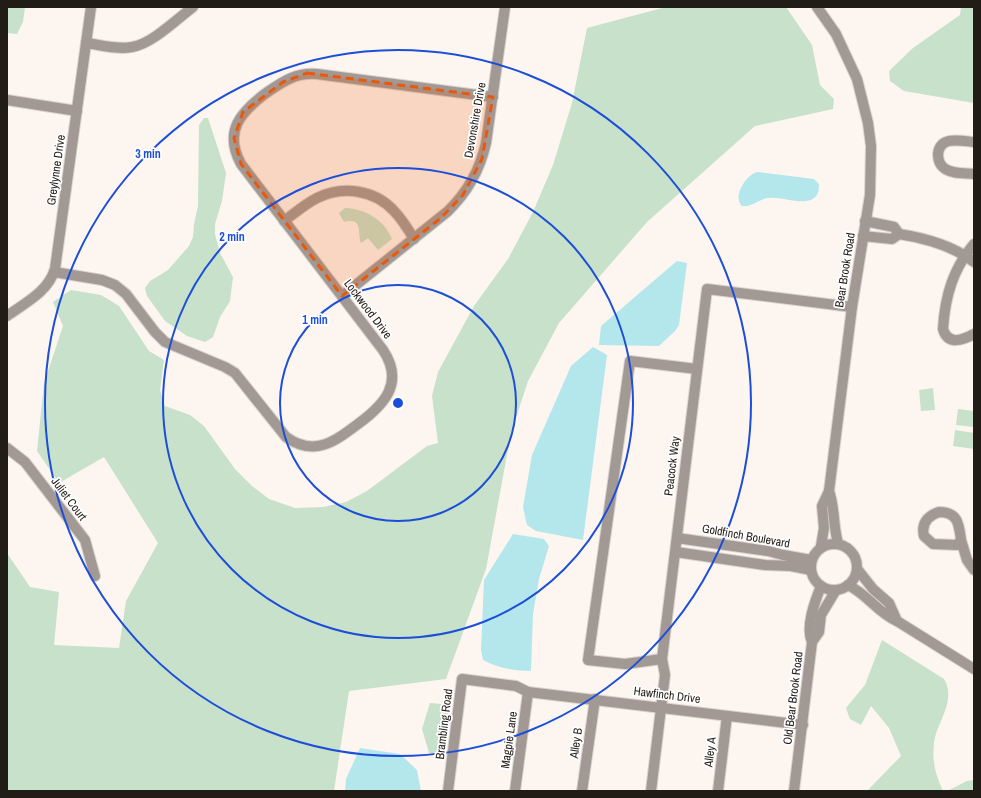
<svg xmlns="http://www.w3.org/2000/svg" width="981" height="798" font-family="'Archivo Narrow',sans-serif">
	<rect width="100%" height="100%" fill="#fdf5f0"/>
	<g fill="#c7e1ca">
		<path d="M7,7h18l-2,15 -6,12 -10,-1z"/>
		<path d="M666,7h120l26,38 8,40 14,14 -1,10 -78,17 -108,96 -88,101 -31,58 -17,52 -25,136 -40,110 -97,12 -15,100h-327v-238l23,34 29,5 -5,53 65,3 7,-47 32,-58 -54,-86 -45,26 -22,-32 7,-68 19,-57 -10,-24 18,-12 30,5 18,11 30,45 15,9 -4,30 5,16 25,9 14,11 31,43 17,17 17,13 26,9 28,-1 23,-5 21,-11 60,-45 11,-3 -6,-47 6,-24 36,-66 34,-47 25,-47 20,-47 19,-62 15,-75z"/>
		<path d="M961,7h13v96l-70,-12 -14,-10 -1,-10 24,-23 47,-33z"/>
		<path d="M204,118h4l18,55 -4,28 -7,23v10l5,19 13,24 -3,24 -10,16 -7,20 -8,5 -18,-6 -22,-15 -18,-25 -2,-8 5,-7 18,-11 21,-24 4,-9 1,-13 4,-18 1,-81z"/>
		<path d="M345,208c20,1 39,11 47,31l-14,11 -10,-12 -7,5c-4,-9 3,-26 -17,-21l-5,-9z"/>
		<path d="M933,388l2,22 -14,1 -2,-21z"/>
		<path d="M958,409l16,2v16l-18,-2z"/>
		<path d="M955,430l19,3v16l-21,-3z"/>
		<path d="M882,640l62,39c13,21 -7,43 -10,63 -2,20 1,31 9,49h-76l34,-35 -12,-28 -18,-22 -10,19 -11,-6 -4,-11 19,-23z"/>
		<path d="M430,703l21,2 -7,51 -15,-3 -7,-24z"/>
		<path d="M974,780v11h-27l20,-10z"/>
	</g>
	<g fill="#b4e7eb">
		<path d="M757,172l57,7 5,5c1,30 -35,11 -51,14 -9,1 -16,9 -26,8 -10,-9 4,-31 15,-34z"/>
		<path d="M677,261l10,2 -8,62 -4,6 -16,15 -60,-1 2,-19z"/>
		<path d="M593,347l14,8 -24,185 -47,-9 -9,-6 -4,-18 9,-52 39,-89z"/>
		<path d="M513,534l31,5 5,7 -10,33 -6,35 -2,57c-17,0 -33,-3 -48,-11l-2,-10 3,-70z"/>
		<path d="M360,748l40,6 17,16 4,21h-76l1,-12z"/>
	</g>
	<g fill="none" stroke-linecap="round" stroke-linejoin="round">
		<defs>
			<g id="minor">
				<path d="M817,7l19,27 21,45 11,44 3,23 -1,49 -18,112 -23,184 -7,15 2,22 -3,18"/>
				<path d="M86,43c15,2 32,7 46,4 20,-3 45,-28 61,-40"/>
				<path d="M7,100l70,11"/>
				<path d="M974,142c-12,-1 -34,-7 -36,12 0,5 2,11 6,14 7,6 21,5 30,6"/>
				<path d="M284,221c11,-8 21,-17 33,-23 26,-13 58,-8 77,13 8,8 14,18 20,28"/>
				<path d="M865,221l29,6 5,7"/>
				<path d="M863,236l29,3 7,-5c26,4 53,11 75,28"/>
				<path d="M974,244c-21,25 -29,52 -31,85 5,17 20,11 31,5"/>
				<path d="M54,272l48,8 13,5 11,9 29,38 10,10 60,25 10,6 51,64c28,20 48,5 72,-13 26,-19 47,-41 25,-74l-142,-186c-18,-33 0,-52 25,-71 16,-11 30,-21 51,-19l176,23"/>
				<path d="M342,296l105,-84c20,-19 33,-42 39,-69l19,-136"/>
				<path d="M7,316c18,-13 41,-24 48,-47l36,-262"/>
				<path d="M7,448l18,14 60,78 10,36"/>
				<path d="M829,491c6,17 4,35 9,52"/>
				<path d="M939,512c19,0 20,12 22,28l-4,5 -24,-1 -9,-8c-3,-12 3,-20 15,-24z"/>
				<path d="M677,538l91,13 15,4 28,5"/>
				<path d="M961,540l6,20 7,10"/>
				<circle cx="834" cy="567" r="23"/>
				<path d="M676,552l89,13 26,1 20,4"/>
				<path d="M858,570l15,19 16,14 8,18 77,48"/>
				<path d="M848,585c19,9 30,28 49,36"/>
				<path d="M812,642c-7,-15 3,-41 9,-56"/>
				<path d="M662,659l-37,5 -37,-4 42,-299 67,8"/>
				<path d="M448,791l14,-112 54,7 12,6 275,33"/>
				<path d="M515,791l13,-99"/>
				<path d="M582,791l13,-92"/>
				<path d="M651,791l14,-116 -3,-16 45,-370 145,18"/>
				<path d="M718,791l9,-75"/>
				<path d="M794,791l18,-149 7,-10 2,-17 15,-25"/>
			</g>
		</defs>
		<use href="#minor" stroke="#dad2cd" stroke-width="12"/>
		<use href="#minor" stroke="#a29995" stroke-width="10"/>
	</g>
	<path fill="#e8590c" fill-opacity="0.2" stroke="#e8590c" stroke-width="3" stroke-dasharray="8 5" stroke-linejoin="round" d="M307,73l186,24 -11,62 -19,36 -22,23 -99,78 -101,-132 -7,-26 9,-26 40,-30z"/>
	<g fill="none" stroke="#1d4ed8" stroke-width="2">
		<circle cx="398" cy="403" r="118"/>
		<circle cx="398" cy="403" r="235"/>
		<circle cx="398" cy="403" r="353"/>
	</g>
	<g text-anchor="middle" stroke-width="3.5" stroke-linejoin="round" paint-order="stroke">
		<g font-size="12" fill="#221c17" stroke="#fff">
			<text transform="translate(475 120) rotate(-80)" y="4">Devonshire Drive</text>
			<text transform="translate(56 170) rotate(-82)" y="4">Greylynne Drive</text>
			<text transform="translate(845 270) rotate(-81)" y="4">Bear Brook Road</text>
			<text transform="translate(368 309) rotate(53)" y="4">Lockwood Drive</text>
			<text transform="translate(672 466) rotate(-83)" y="4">Peacock Way</text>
			<text transform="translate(69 499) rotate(53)" y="4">Juliet Court</text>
			<text transform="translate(746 536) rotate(10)" y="4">Goldfinch Boulevard</text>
			<text transform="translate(667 695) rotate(7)" y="4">Hawfinch Drive</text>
			<text transform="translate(793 698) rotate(-83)" y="4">Old Bear Brook Road</text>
			<text transform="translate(444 724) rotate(-83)" y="4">Brambling Road</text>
			<text transform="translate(509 740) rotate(-82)" y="4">Magpie Lane</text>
			<text transform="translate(576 743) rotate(-82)" y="4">Alley B</text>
			<text transform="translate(710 752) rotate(-83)" y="4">Alley A</text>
		</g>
	</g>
	<circle cx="398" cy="403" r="6" fill="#1d4ed8" stroke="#fff" stroke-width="2"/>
	<g font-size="12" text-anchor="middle" font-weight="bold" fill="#1d4ed8" stroke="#fff" stroke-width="3.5" stroke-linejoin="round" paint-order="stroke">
		<text x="148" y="158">3 min</text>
		<text x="232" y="241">2 min</text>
		<text x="315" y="324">1 min</text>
	</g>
	<rect width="981" height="798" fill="none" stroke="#221c17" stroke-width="16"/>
</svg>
